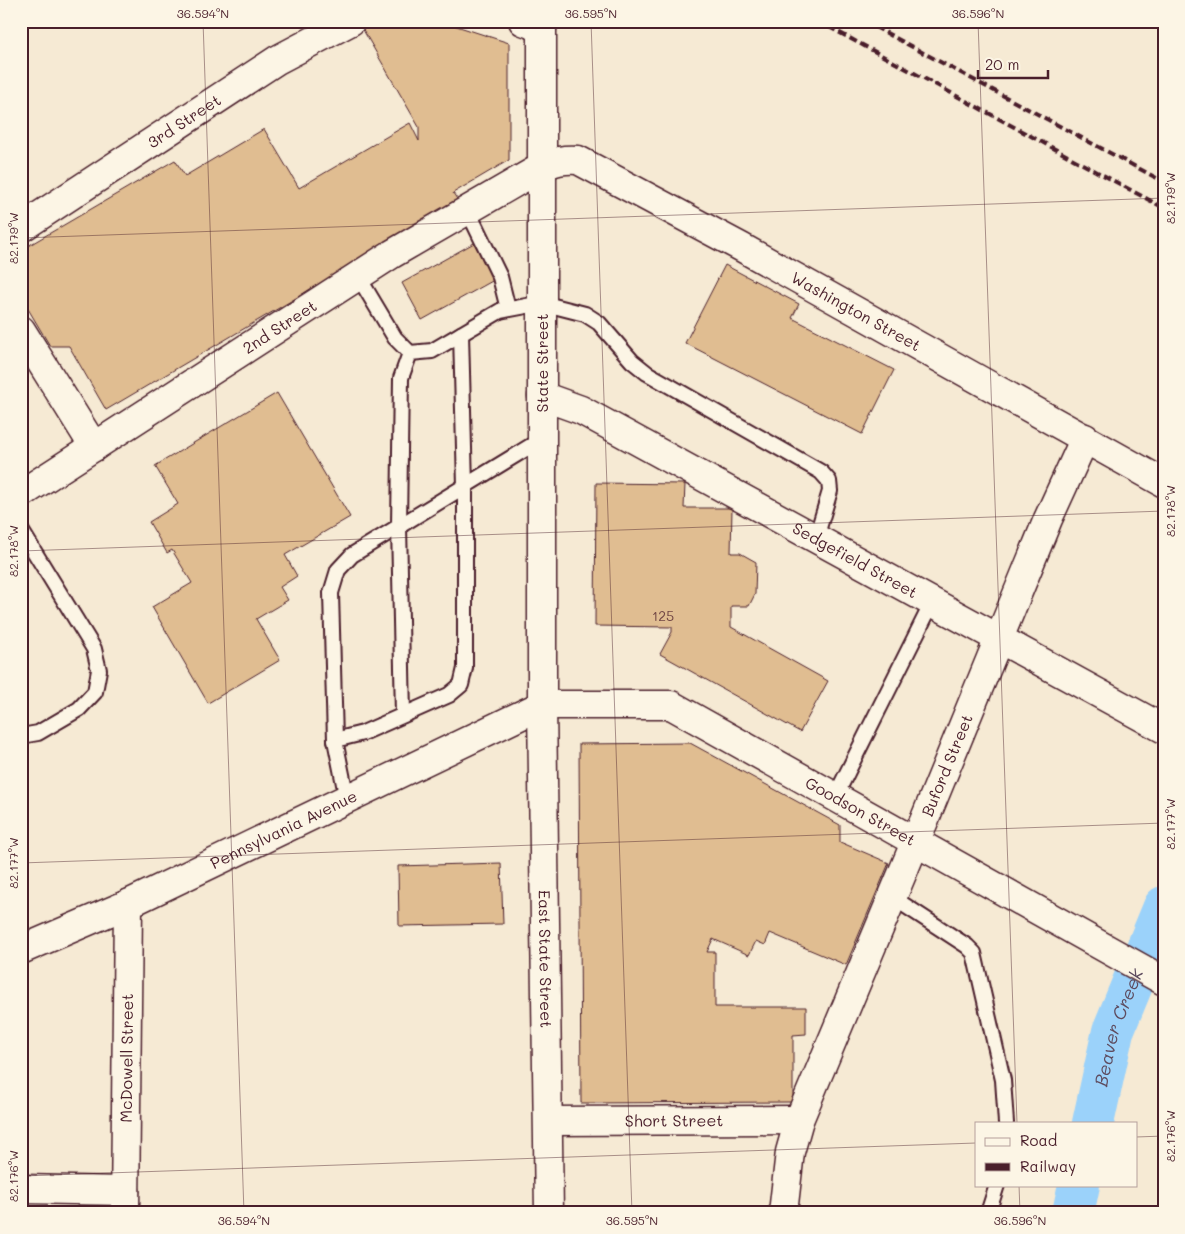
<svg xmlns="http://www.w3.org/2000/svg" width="1185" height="1234" font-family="Mali,sans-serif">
	<rect width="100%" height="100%" fill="#f6ead4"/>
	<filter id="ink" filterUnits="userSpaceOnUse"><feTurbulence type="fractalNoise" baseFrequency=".02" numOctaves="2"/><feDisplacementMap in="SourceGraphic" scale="10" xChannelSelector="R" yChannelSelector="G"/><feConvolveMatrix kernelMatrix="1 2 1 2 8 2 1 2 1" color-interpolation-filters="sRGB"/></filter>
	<g filter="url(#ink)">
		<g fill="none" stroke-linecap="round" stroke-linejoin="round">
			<g stroke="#9bd2fa" stroke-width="42">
				<path id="s1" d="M1093,1123l20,-92 51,-124"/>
				<path d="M1073,1213l6,-28"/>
			</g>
		</g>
		<g fill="#e0bd91" stroke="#4a1f2b">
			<path d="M374,21h67l68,22v117l-56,33 6,9 -353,208 -37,-64h-19l-29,-49v-47l154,-90 10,16 79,-47 35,59 111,-65 9,18v-14l-57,-99z"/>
			<path d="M474,243l20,37 -72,40 -20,-37z"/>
			<path d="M725,265l74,39 -7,14 102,52 -32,64 -177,-91z"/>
			<path d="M277,393l73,124 -65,38 12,21 -17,11 8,13 -32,19 24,41 -72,43 -56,-96 40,-24 -20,-33 -5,3 -18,-31 29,-18 -23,-38z"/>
			<path d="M596,483l89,1 -1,24h48l-1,45h9l16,9 -1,32 -6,12h-18v21l97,54 -28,51 -140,-78 12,-22v-5l-77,-1z"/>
			<path d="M690,743l150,82v17l49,21 -43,102 -76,-32 -5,12 -9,-4 -7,14 -36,-16 -6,13h8v55h91v27l-13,1v67l-212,1 -2,-359z"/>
			<path d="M501,863l2,61 -104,2 -1,-60z"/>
		</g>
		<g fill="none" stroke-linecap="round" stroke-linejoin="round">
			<defs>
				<g id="service">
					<path d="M468,211l32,66 8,32"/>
					<path d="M358,276l37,62 15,15 22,-2 68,-40 42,-8 43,11 14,9 33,38 15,12 174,99 8,9 1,10 -14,47"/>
					<path d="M21,530l73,119 5,21 -4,22 -16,17 -41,24 -17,3"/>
					<path d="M403,715l-4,-189 2,-148 9,-25"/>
					<path d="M335,740l28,-7 86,-38 12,-10 4,-17v-182l-4,-152"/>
					<path d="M835,797l98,-196"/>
					<path d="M347,799l-12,-59 -4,-147 7,-23 14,-15 190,-116"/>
					<path d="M892,897l75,49 7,7 29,127 3,43"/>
					<path d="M988,1213l9,-28"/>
				</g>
				<g id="minor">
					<path d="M523,21l19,7"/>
					<path id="s2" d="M21,228l256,-168 74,-39"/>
					<path d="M21,330l73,117"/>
					<path id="s3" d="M542,396l39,14 583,319"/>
					<path id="s4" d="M21,494l371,-240 150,-87c13,-6 21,-8 36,-7l163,87 423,236"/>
					<path id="s5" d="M549,1121l250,-1"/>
					<path d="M21,1189l104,2"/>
					<path id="s6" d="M125,1213l3,-309"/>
					<path id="s7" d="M783,1213l7,-61 9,-32 116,-277 133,-324 37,-81"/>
				</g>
				<g id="tertiary">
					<path id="s8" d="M542,705l7,508"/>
				</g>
				<g id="secondary">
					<path d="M542,705v-684"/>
					<path id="s9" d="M21,950l107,-46 414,-199h129l493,276"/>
				</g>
			</defs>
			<use href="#service" stroke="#4a1f2b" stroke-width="18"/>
			<use href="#minor" stroke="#4a1f2b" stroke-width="31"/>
			<use href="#tertiary" stroke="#4a1f2b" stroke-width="31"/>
			<use href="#secondary" stroke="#4a1f2b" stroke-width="31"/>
			<use href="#service" stroke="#fcf5e5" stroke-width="14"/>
			<use href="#minor" stroke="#fcf5e5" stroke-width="28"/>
			<use href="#tertiary" stroke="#fcf5e5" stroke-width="28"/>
			<use href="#secondary" stroke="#fcf5e5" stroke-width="28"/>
			<g stroke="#4a1f2b" stroke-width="4" stroke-dasharray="8 4" stroke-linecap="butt">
				<path d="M818,21l346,187"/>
				<path d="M864,21l300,161"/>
			</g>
		</g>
	</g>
	<path fill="none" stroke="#4a1f2b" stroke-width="1" stroke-opacity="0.45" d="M203,21l41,1192M591,21l41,1192M978,21l39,1102M21,238l1143,-40M21,551l1143,-40M21,863l1143,-40M1136,1137l28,-1M21,1176l955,-33M1019,1185l1,28"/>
	<g text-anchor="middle" stroke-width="4" stroke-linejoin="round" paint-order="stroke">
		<g font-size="14" fill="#704644">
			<text x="663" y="621">125</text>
		</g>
		<g font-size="16" fill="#4a1f2b" stroke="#fcf5e5">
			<text dy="6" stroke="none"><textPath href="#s2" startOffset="195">3rd Street</textPath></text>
			<text dy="6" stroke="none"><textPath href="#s4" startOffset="969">Washington Street</textPath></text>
			<text dy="6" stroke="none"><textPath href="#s4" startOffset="308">2nd Street</textPath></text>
			<text transform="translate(542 363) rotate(-90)" y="6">State Street</text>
			<text dy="6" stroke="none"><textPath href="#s3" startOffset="354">Sedgefield Street</textPath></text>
			<text dy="6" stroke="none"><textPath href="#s7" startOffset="479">Buford Street</textPath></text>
			<text dy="6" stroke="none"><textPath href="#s9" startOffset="922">Goodson Street</textPath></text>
			<text dy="6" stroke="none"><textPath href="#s9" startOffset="289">Pennsylvania Avenue</textPath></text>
			<text dy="6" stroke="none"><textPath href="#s8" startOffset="254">East State Street</textPath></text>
			<text dy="6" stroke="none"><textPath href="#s6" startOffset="155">McDowell Street</textPath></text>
			<text dy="6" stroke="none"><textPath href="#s5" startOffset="125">Short Street</textPath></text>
		</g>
		<g font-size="18" font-style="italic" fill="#5e4c5f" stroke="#fcf5e5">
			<text dy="6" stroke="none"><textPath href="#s1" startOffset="99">Beaver Creek</textPath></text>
		</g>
	</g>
	<rect width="1185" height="1234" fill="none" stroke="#fcf5e5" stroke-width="55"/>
	<rect x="975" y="1122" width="162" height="65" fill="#fcf5e5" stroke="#b59f9b"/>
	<rect x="985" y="1138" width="25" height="8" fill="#fcf5e5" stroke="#b59f9b"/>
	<text x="1020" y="1146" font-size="15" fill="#4a1f2b">Road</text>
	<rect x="985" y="1163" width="25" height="8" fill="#4a1f2b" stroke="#b59f9b"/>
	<text x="1020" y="1172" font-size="15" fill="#4a1f2b">Railway</text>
	<path d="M978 70v8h70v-8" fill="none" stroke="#4a1f2b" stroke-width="2.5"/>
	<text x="985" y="70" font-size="15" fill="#4a1f2b" stroke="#fcf5e5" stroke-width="4" paint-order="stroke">20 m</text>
	<rect x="28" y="28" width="1130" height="1178" fill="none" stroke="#4a1f2b" stroke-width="2"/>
	<g font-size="12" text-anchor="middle" fill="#4a1f2b">
		<text x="203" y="18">36.594°N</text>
		<text x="591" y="18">36.595°N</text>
		<text x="978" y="18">36.596°N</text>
		<text transform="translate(1171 198) rotate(-90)" y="4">82.179°W</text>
		<text transform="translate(14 238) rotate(-90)" y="4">82.179°W</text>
		<text transform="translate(1171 511) rotate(-90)" y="4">82.178°W</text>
		<text transform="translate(14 551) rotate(-90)" y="4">82.178°W</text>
		<text transform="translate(1171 824) rotate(-90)" y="4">82.177°W</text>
		<text transform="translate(14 863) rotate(-90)" y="4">82.177°W</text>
		<text transform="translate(1171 1136) rotate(-90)" y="4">82.176°W</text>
		<text transform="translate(14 1176) rotate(-90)" y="4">82.176°W</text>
		<text x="244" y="1225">36.594°N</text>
		<text x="632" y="1225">36.595°N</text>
		<text x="1020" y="1225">36.596°N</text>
	</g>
</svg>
